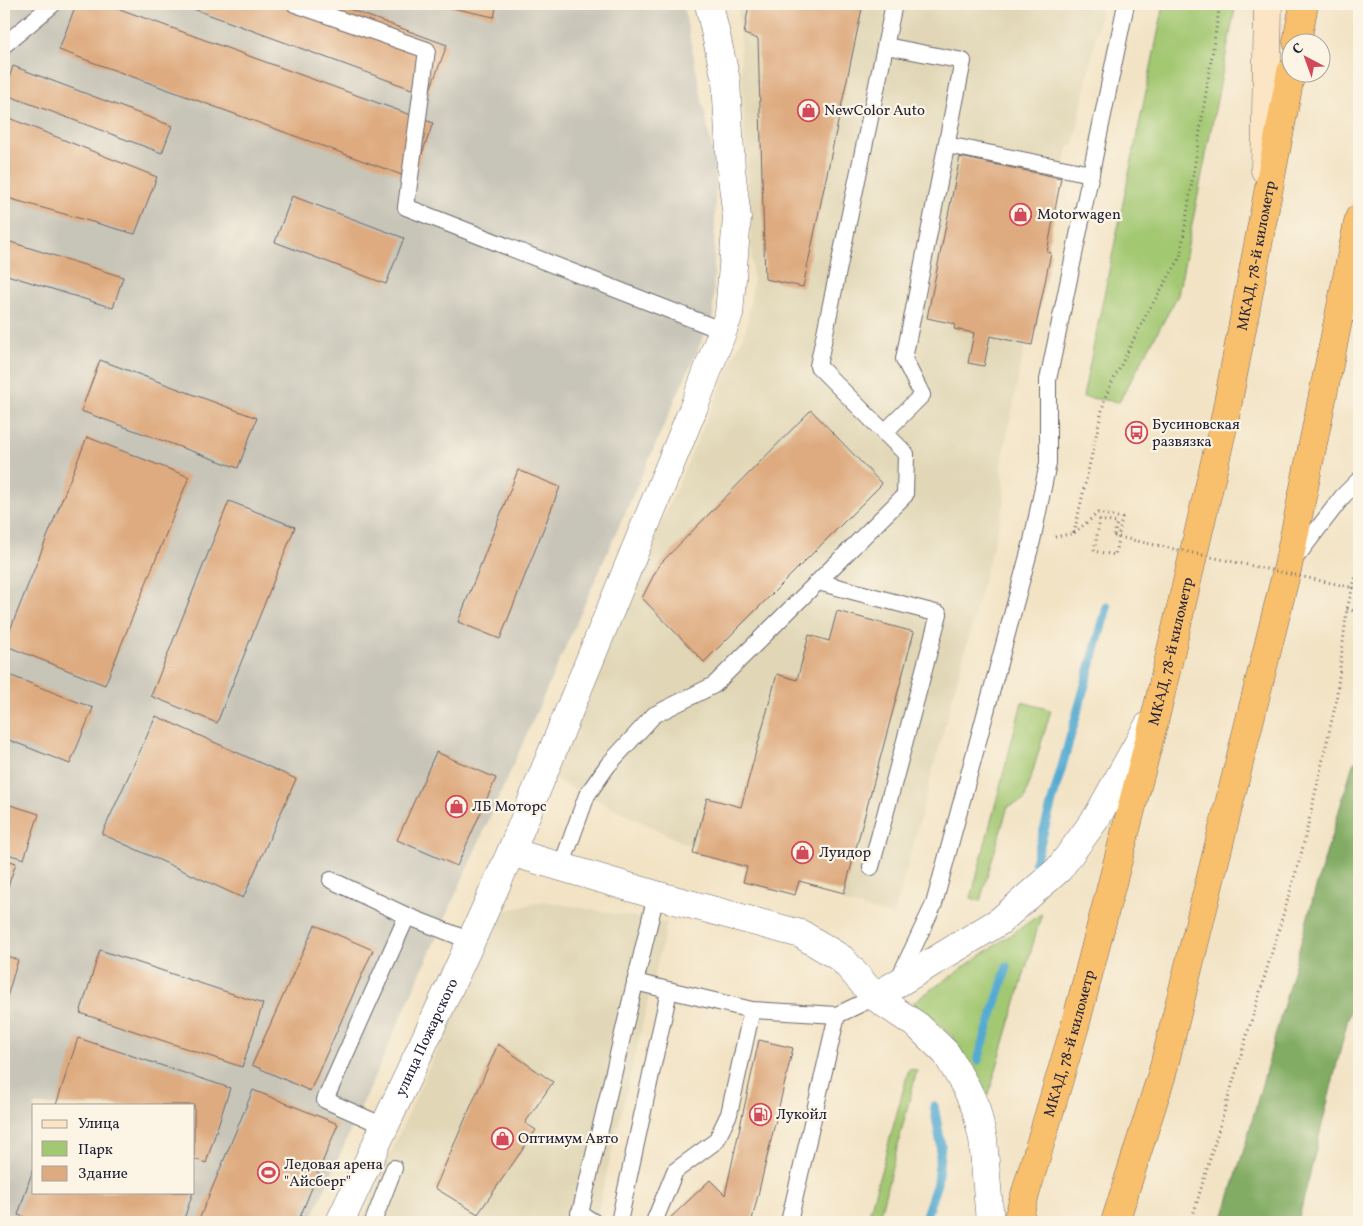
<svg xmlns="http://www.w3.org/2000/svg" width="1363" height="1226" font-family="Vollkorn,serif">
	<rect width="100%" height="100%" fill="#fcf5e5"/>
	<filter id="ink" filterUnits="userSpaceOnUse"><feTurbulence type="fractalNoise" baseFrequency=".02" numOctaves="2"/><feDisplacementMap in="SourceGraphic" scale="10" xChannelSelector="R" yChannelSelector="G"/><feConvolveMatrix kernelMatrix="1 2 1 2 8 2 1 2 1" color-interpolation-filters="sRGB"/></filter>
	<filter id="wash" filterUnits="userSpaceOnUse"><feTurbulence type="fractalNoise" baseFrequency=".0096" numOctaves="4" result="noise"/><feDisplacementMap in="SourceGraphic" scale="20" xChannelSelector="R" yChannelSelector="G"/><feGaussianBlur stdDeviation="1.12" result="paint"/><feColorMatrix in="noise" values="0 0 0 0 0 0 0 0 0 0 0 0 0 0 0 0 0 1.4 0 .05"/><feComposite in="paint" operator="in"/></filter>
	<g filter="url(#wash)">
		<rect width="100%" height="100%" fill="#f2e3c5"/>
		<g fill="#e1d7b7">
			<path d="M738,4h364l-28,141h-5l-8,33 -14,74 4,1 -19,92 -7,-2 -24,123 4,34 -111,416 -52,-14 2,-9 -45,-12 -4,14 -52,-13 4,-15 -54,-14 1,-5 -144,-71 196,-448 7,-47z"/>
			<path d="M543,901l124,22 -72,299h-235l138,-309z"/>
		</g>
		<path fill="#c7c5b8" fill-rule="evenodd" d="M4,4h679l33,165 -3,146 -403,907h-306zM34,1105h160v87h-160z"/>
		<g fill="#a3c872" stroke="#627556">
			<path d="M1164,4h72l-58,291 -59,107 -36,-5z"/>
			<path d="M1022,702l29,8 -27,91 -16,5 -28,95 -9,-3z"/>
			<path d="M1042,913l-54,184 -36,-61 -40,-33z"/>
			<path d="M909,1069l8,1 -39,152h-11z"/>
		</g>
		<path fill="#82ac64" stroke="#526750" d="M1359,757v217l-61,248h-76l25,-83 68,-248 38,-127z"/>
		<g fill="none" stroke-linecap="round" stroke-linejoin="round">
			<g stroke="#55aad1" stroke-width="9">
				<path d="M1035,862l72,-255"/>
				<path d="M978,1060l29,-93"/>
				<path d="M924,1222l13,-39 4,-38 -7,-39"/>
			</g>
		</g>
		<g id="blocks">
			<g fill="#deab80">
				<path d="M4,4h7l-7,18z"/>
				<path d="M76,4h30l327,119 -20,56 -354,-129z"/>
				<path d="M180,4h155l112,41 -19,50z"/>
				<path d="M434,4h63l-3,13z"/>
				<path d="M749,4h114l-60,283 -38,-8 -7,-240 -14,-5z"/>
				<path d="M13,66l159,60 -10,27 -158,-59z"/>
				<path d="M4,116l153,61 -22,57 -131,-37z"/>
				<path d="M960,157l101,21 -14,74 4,1 -19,92 -42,-9 -6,30 -16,-3 6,-30 -20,-4 1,-5 -28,-6z"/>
				<path d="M292,196l112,42 -18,46 -111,-42z"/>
				<path d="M4,240l119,37 -10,31 -109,-34z"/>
				<path d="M100,360l157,58 -19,50 -157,-57z"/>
				<path d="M811,410l71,74 -178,178 -62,-64 17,-33z"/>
				<path d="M87,437l102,40 -84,208 -101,-40z"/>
				<path d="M518,470l42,17 -60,152 -42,-17z"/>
				<path d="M229,501l66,26 -78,196 -66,-27z"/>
				<path d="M837,611l77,21 -70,261 -45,-12 -4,14 -52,-13 4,-15 -54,-14 14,-55 34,9 36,-133 20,6 12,-45 20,6z"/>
				<path d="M4,673l89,35 -23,56 -66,-26z"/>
				<path d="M156,716l140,63 -53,119 -141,-64z"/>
				<path d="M436,752l60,26 -39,88 -60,-26z"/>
				<path d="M4,803l35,11 -15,45 -20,-6z"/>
				<path d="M4,859l12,4 -12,35z"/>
				<path d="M315,925l58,25 -63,141 -58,-26z"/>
				<path d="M100,950l163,54 -21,63 -162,-54z"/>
				<path d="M4,955l14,5 -14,47z"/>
				<path d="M78,1038l152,50 -24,75 -12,-4v-54h-138z"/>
				<path d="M759,1040l34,8 -41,172 1,2h-87l44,-42 15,15z"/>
				<path d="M498,1044l55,38 -28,41 11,7 -58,84 -43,-26z"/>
				<path d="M253,1090l85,34 -40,98h-100z"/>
				<path d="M33,1169l1,23h159l-10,30h-142l-23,-7z"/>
			</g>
		</g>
	</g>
	<g filter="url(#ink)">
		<use href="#blocks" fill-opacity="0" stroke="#6b666b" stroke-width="1"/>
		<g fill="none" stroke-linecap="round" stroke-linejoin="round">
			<defs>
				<g id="service">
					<path d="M295,4l132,46 -21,157 317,124"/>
					<path d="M4,45l49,-41"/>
					<path d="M947,145l144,29"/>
					<path d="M1349,285l10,31"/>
					<path d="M884,433l38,-38 -18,-36 59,-298 -77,-15"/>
					<path d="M1293,561l50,-65 16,-16"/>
					<path d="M818,582l121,32 -68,253"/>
					<path d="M561,867l26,-72 21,-30 46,-50 60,-30 191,-190 1,-41 -88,-88 76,-362"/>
					<path d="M331,880l76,36 64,25"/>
					<path d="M635,982l117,28 85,5 38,-18"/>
					<path d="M897,982l37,-78 98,-363 16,-78v-83l78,-376"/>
					<path d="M384,1126l-59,-26 82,-184"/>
					<path d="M579,1213l15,9"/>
					<path d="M373,1222l21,-54"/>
					<path d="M578,1222l78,-327"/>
					<path d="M619,1222l50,-231"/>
					<path d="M654,1222l21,-51 41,-30 13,-27 23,-104"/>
					<path d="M789,1222l48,-207"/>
				</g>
				<g id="minor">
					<path d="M709,4l17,76 5,89 6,49 -8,96 -34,90 -184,448 145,43 145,39 41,25 33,38 43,29 28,27 21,36 9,20 7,30 7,83"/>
					<path d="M875,997l125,-76 59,-52 38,-52 51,-91"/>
					<path id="s1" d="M340,1222l131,-281 40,-89"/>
				</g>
				<path id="secondary" d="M1265,170l3,-166"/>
				<g id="trunk">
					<path d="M1297,42l7,-38"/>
					<path id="s2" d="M1017,1222l58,-196 82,-316 67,-287 67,-351"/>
					<path d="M1115,1222l47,-148 126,-508 71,-348"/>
				</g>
			</defs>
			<use href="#service" stroke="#6b666b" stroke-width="18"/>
			<use href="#minor" stroke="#6b666b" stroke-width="29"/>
			<use href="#secondary" stroke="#6b666b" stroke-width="29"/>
			<use href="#trunk" stroke="#6b666b" stroke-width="29"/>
			<g stroke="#6b666b" stroke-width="3" stroke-dasharray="1 4" stroke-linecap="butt">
				<path d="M1074,533l31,-136 42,-84 33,-55 40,-254"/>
				<path d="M1055,537l19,-4 24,-20 24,5 -7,37 -21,-4 6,-31 17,3 -3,13"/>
				<path d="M1347,609l10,3 2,-11"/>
				<path d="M1191,1222l110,-367 35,-153 11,-93 12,-45"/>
			</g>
			<use href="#service" stroke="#fff" stroke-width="16"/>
			<use href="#minor" stroke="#fff" stroke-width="28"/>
			<use href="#secondary" stroke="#fce5c4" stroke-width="28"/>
			<use href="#trunk" stroke="#f8bf6c" stroke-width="28"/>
			<path stroke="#6b666b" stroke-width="3" stroke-dasharray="1 4" stroke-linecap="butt" d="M1114,536l245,53"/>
		</g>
	</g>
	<defs>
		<symbol id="shop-ring" viewBox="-11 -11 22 22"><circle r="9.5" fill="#fcf5e5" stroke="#d1495b" stroke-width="1.5"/><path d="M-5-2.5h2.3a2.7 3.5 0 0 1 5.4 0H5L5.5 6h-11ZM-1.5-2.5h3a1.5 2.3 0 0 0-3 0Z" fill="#d1495b"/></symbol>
		<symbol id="bus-ring" viewBox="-11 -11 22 22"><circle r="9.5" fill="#fcf5e5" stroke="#d1495b" stroke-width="1.5"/><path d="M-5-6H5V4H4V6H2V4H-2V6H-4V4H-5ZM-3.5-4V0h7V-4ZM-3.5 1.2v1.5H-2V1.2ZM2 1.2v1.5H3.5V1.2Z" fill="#d1495b"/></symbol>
		<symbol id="fuel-ring" viewBox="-11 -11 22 22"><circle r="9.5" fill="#fcf5e5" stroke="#d1495b" stroke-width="1.5"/><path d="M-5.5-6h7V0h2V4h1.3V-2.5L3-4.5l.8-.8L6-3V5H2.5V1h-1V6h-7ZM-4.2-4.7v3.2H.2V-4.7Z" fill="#d1495b"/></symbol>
		<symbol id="stadium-ring" viewBox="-11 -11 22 22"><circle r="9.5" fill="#fcf5e5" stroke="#d1495b" stroke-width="1.5"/><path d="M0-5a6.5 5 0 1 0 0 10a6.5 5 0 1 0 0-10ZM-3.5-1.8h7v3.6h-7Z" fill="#d1495b"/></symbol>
	</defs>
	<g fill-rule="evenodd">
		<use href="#shop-ring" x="796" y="98" width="25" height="25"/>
		<use href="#shop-ring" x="1008" y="202" width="25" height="25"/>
		<use href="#bus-ring" x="1124" y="420" width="25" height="25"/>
		<use href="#shop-ring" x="444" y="794" width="25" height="25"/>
		<use href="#shop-ring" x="790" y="840" width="25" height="25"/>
		<use href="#fuel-ring" x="748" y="1102" width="25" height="25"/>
		<use href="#shop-ring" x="490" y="1126" width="25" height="25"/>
		<use href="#stadium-ring" x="256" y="1160" width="25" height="25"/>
	</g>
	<g text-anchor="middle" stroke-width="4.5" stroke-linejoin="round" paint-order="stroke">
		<g font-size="15" fill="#22223b" stroke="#fcf5e5" text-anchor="start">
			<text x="824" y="115">NewColor Auto</text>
			<text x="1037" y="219">Motorwagen</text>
			<text x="1152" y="429">Бусиновская<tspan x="1152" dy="17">развязка</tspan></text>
			<text x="472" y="811">ЛБ Моторс</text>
			<text x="819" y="857">Луидор</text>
			<text x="776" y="1119">Лукойл</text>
			<text x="518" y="1143">Оптимум Авто</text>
			<text x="284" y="1169">Ледовая арена<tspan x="284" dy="17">"Айсберг"</tspan></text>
		</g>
		<g font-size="15" fill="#22223b" stroke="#fcf5e5">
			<text dy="5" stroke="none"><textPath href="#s2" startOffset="996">МКАД, 78-й километр</textPath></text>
			<text dy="5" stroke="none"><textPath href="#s2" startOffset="591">МКАД, 78-й километр</textPath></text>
			<text dy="5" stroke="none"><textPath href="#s1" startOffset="204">улица Пожарского</textPath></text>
			<text dy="5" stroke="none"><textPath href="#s2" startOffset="186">МКАД, 78-й километр</textPath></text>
		</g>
	</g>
	<rect width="1363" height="1226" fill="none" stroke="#fcf5e5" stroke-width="20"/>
	<rect x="32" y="1104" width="162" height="90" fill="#fcf5e5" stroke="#a5a1a1"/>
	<rect x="42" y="1120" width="25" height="8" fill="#fce5c4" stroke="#a5a1a1"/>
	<text x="78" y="1128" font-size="15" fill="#22223b">Улица</text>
	<rect x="42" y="1141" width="25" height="15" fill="#a3c872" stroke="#a5a1a1"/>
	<text x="78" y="1154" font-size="15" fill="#22223b">Парк</text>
	<rect x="42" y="1166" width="25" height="15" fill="#deab80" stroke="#a5a1a1"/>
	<text x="78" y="1178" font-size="15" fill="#22223b">Здание</text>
	<g transform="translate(1306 58) rotate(319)"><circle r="24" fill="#fcf5e5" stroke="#a5a1a1"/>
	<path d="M0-4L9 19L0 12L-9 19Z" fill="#d1495b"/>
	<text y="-8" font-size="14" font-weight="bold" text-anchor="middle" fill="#22223b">С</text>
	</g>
</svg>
